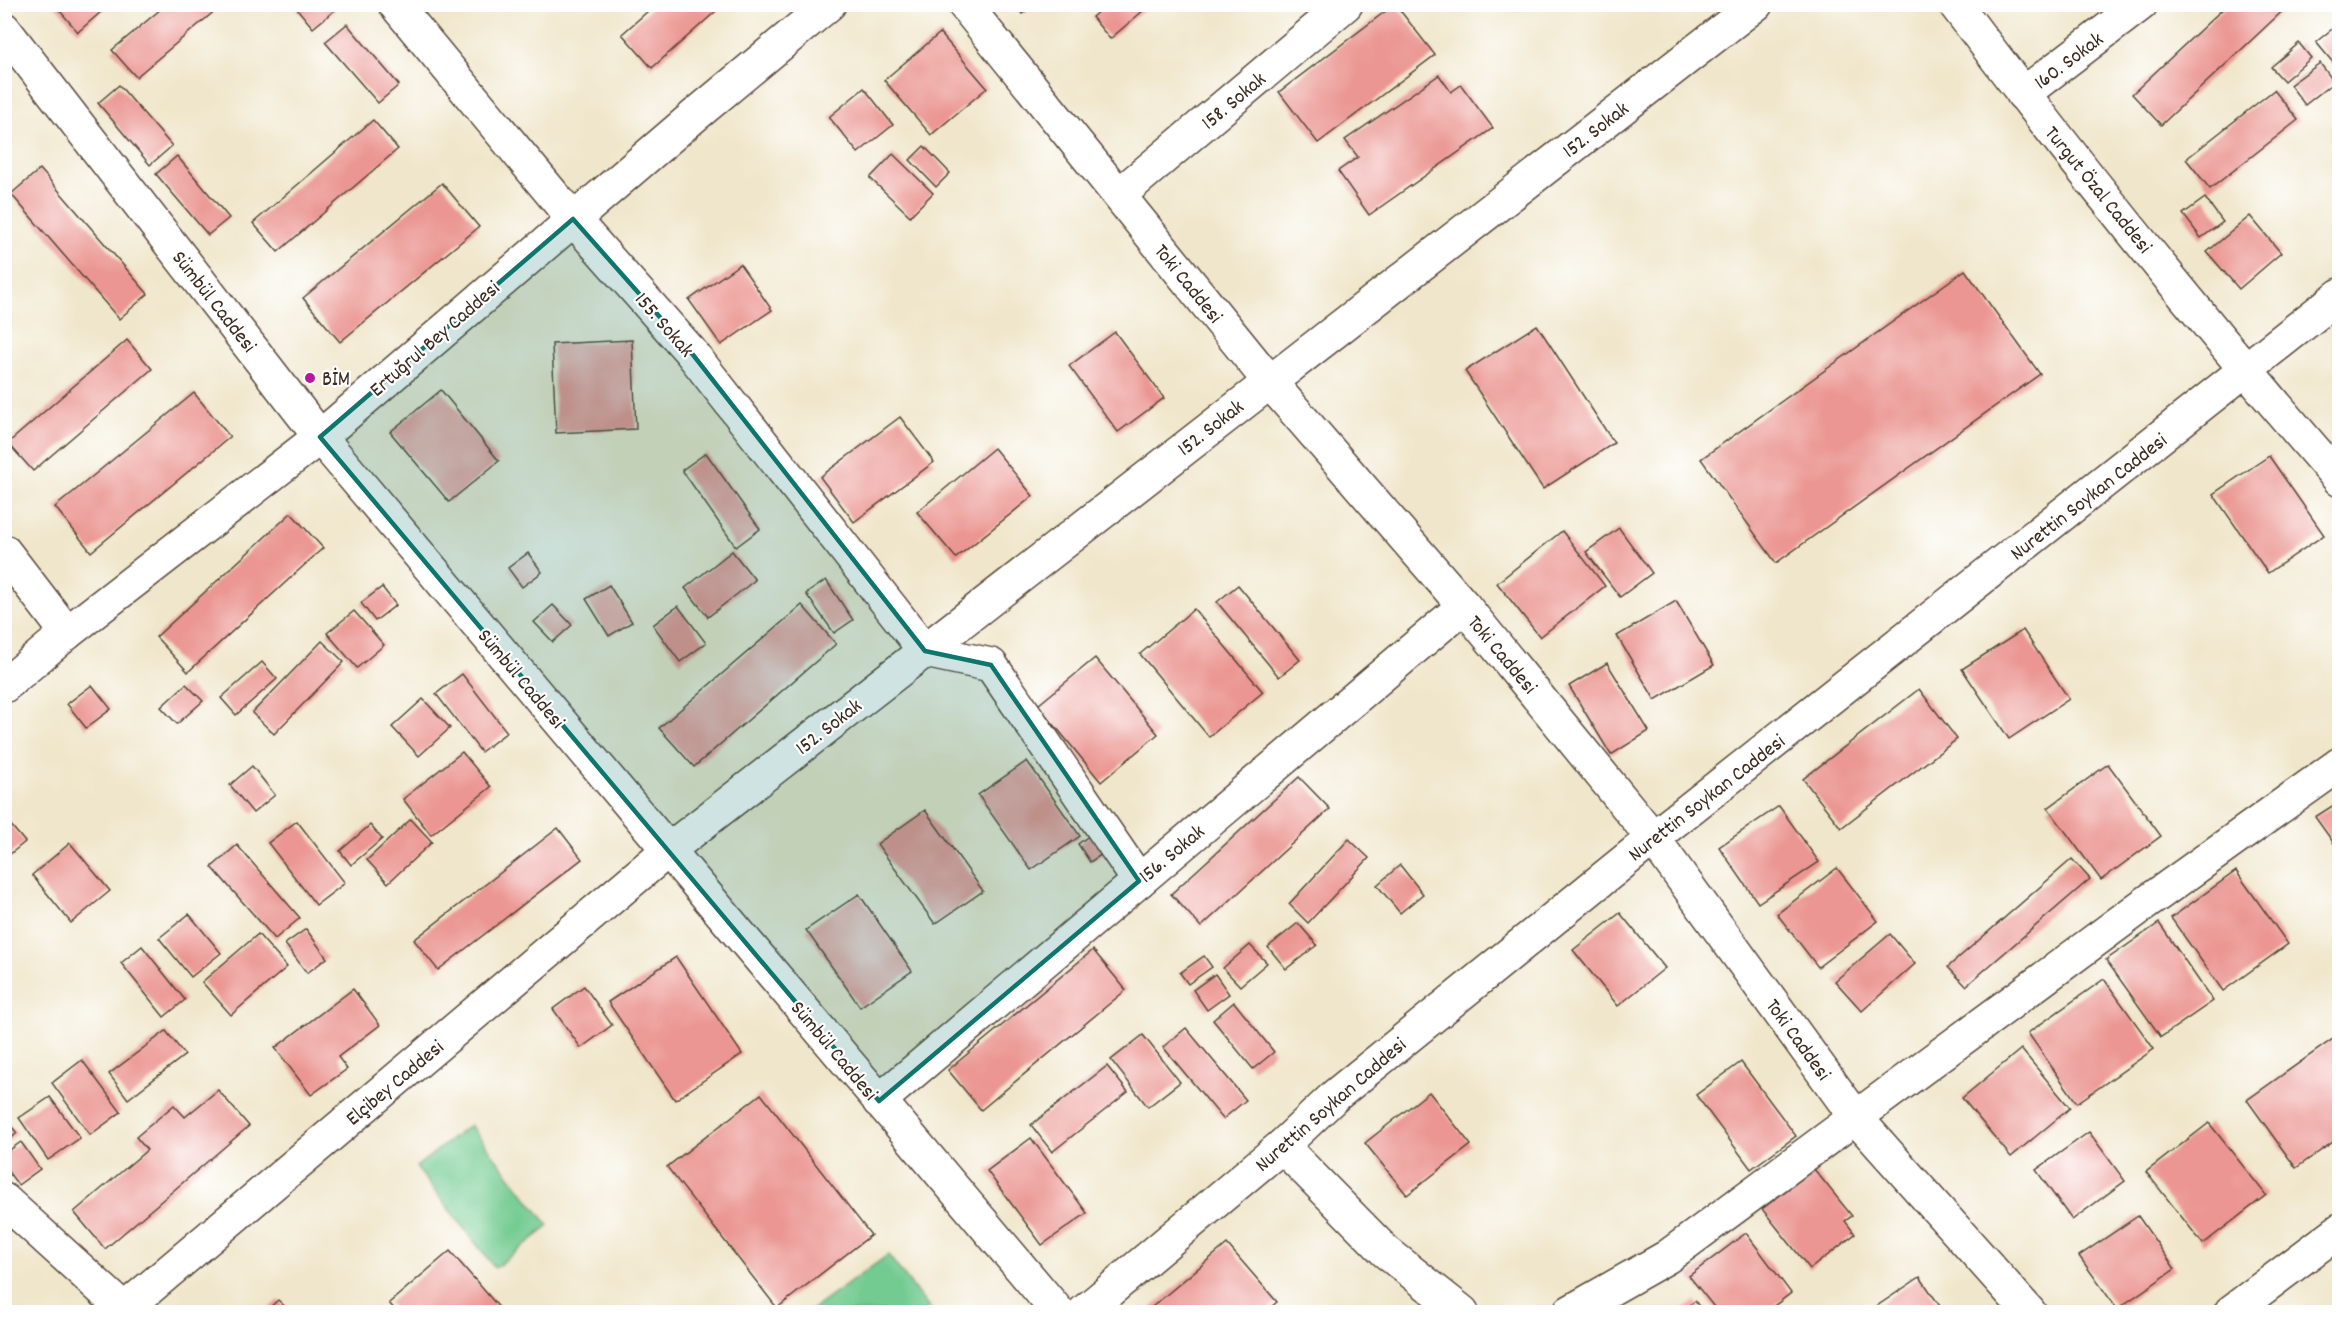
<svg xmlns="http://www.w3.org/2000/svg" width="2344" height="1317" font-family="Dekko,sans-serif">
	<rect width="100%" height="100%" fill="#fff"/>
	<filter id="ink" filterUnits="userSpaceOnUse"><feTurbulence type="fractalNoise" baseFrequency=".0167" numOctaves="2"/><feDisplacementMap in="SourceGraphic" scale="12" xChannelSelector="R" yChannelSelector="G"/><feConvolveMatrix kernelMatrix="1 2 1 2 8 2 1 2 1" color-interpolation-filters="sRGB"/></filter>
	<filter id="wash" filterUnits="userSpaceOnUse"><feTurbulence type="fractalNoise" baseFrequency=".008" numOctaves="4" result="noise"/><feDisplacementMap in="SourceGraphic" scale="24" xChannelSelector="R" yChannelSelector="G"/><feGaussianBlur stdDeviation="1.35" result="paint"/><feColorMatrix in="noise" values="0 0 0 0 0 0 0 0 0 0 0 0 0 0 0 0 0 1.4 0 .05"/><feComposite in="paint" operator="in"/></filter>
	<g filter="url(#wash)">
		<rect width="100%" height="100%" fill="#f0e6cb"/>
		<g fill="#73cb91" stroke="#577a58" stroke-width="1.5">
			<path d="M470,1125l79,101 -54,42 -79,-101z"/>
			<path d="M888,1255l44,57h-123z"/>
		</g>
		<g id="blocks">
			<g fill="#eb9692">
				<path d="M54,4h56l-32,28z"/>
				<path d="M167,4h56l-87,73 -24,-27z"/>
				<path d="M293,4h37l5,6 -22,18z"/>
				<path d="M656,4h68l-72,64 -30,-34z"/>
				<path d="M1015,4h20l-13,10z"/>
				<path d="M1107,4h44l-41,35 -18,-22z"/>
				<path d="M1395,4l40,51 -117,88 -39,-51z"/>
				<path d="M2228,4h62l-129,121 -29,-31z"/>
				<path d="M347,24l52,61 -21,18 -53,-61z"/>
				<path d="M2337,25l3,3v43l-24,-29z"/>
				<path d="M940,33l47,55 -56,47 -47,-55z"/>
				<path d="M2299,43l12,15 -27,23 -13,-14z"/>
				<path d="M2320,63l14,19 -29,23 -15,-20z"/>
				<path d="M1439,75l12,17 10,-7 32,43 -124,87 -31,-44 20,-14 -13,-17z"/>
				<path d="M119,85l53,61 -22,19 -52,-62z"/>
				<path d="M864,88l29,37 -35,28 -29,-36z"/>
				<path d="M2274,90l24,30 -88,69 -24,-30z"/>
				<path d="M373,120l25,29 -120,103 -25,-29z"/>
				<path d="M924,146l26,27 -14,14 -26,-27z"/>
				<path d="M893,154l40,39 -23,23 -40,-38z"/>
				<path d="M177,156l52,62 -21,17 -52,-61z"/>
				<path d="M40,169l108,125 -29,25 -108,-125z"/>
				<path d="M442,183l37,44 -139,115 -37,-44z"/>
				<path d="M2205,198l18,24 -22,16 -18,-24z"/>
				<path d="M2250,216l31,37 -42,36 -32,-37z"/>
				<path d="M740,264l32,46 -51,35 -32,-45z"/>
				<path d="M1965,270l75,104 -264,189 -75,-104z"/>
				<path d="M1537,325l77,118 -71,46 -78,-118z"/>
				<path d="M1115,332l49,66 -46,34 -49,-66z"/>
				<path d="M127,340l25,29 -119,102 -25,-28z"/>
				<path d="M632,340l4,89 -80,4 -4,-89z"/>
				<path d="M441,390l58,71 -50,41 -59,-70z"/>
				<path d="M194,393l36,44 -139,115 -36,-45z"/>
				<path d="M900,417l34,45 -80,60 -34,-45z"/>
				<path d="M994,448l39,48 -77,62 -39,-46z"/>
				<path d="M706,453l54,76 -24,18 -54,-77z"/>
				<path d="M2269,456l55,79 -56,38 -55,-79z"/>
				<path d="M291,513l32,35 -135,124 -32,-35z"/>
				<path d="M1619,528l33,45 -32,24 -34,-45z"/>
				<path d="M1562,531l43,55 -65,51 -43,-54z"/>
				<path d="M732,551l23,29 -47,37 -23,-29z"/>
				<path d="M528,553l14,19 -20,15 -14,-19z"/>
				<path d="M826,580l27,40 -19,13 -28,-39z"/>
				<path d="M609,585l23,37 -23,14 -23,-37z"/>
				<path d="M1238,585l62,75 -21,17 -62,-75z"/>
				<path d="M382,587l14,18 -21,16 -14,-18z"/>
				<path d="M1676,601l38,64 -59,35 -38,-64z"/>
				<path d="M553,605l19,20 -19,17 -19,-20z"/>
				<path d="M802,605l34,39 -142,123 -35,-39z"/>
				<path d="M678,606l28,37 -26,19 -27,-37z"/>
				<path d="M1194,609l69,83 -54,45 -69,-83z"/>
				<path d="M354,611l30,34 -27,23 -30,-35z"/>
				<path d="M2023,630l46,69 -60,40 -47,-70z"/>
				<path d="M322,641l22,21 -70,72 -22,-21z"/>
				<path d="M1095,658l63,76 -57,48 -63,-77z"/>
				<path d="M262,662l15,17 -41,36 -15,-17z"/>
				<path d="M1607,663l42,68 -38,24 -42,-69z"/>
				<path d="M462,674l45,58 -26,20 -45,-58z"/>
				<path d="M186,684l17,17 -26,23 -16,-17z"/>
				<path d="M92,685l19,24 -25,19 -19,-24z"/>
				<path d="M1919,689l38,50 -116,89 -38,-49z"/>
				<path d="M423,699l27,29 -31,28 -27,-29z"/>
				<path d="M462,752l29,35 -60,48 -28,-36z"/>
				<path d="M1027,761l53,75 -49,34 -53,-75z"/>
				<path d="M2108,764l53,72 -60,44 -53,-72z"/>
				<path d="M252,766l23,29 -22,18 -23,-28z"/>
				<path d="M1299,777l31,32 -129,118 -30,-33z"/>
				<path d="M2340,801v51l-25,-35z"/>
				<path d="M1779,806l40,56 -61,41 -39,-56z"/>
				<path d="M925,810l58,81 -48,33 -58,-80z"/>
				<path d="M4,817l21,25 -21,17z"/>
				<path d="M411,819l21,23 -44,41 -21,-23z"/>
				<path d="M297,821l48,62 -29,22 -48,-62z"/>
				<path d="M370,825l12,14 -31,26 -11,-14z"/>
				<path d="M558,828l24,31 -144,111 -24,-30z"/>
				<path d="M1094,832l13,19 -17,11 -12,-18z"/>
				<path d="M1349,839l20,19 -61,65 -19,-19z"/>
				<path d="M70,843l40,48 -39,32 -39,-48z"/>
				<path d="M237,845l63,73 -25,21 -63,-72z"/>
				<path d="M2072,859l18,20 -124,107 -18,-19z"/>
				<path d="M1400,865l23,29 -23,19 -23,-28z"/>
				<path d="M1837,868l41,53 -60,46 -41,-53z"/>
				<path d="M2236,871l52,73 -65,47 -52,-73z"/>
				<path d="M859,894l53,77 -52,36 -54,-77z"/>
				<path d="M1620,913l45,55 -47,38 -45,-56z"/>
				<path d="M189,914l32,39 -30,24 -32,-39z"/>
				<path d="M1298,923l19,22 -31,24 -18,-22z"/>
				<path d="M2159,923l54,78 -52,36 -55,-77z"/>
				<path d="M306,929l21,29 -20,15 -22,-29z"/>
				<path d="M258,934l29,33 -56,48 -29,-33z"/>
				<path d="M1890,934l25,30 -53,47 -27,-30z"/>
				<path d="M1250,945l17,18 -27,23 -17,-18z"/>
				<path d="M142,946l43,54 -21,17 -43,-54z"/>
				<path d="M1093,950l33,40 -145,120 -33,-40z"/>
				<path d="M1204,956l8,11 -24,17 -8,-11z"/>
				<path d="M676,957l66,97 -67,46 -67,-98z"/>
				<path d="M1215,974l14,20 -22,16 -14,-20z"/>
				<path d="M2104,979l50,70 -77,54 -49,-70z"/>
				<path d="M584,986l28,39 -31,23 -28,-39z"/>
				<path d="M353,989l27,36 -42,32 9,12 -36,26 -36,-47z"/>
				<path d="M1234,1002l40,50 -21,17 -40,-49z"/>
				<path d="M1186,1028l60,72 -23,19 -60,-72z"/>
				<path d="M166,1031l19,24 -57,44 -19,-25z"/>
				<path d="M2340,1034v103l-44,31 -49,-68z"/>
				<path d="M1143,1035l37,47 -32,25 -37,-47z"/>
				<path d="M2021,1049l49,59 -59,49 -49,-59z"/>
				<path d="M82,1060l39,52 -31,23 -38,-52z"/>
				<path d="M1741,1062l55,74 -45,33 -55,-74z"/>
				<path d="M1107,1066l21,26 -76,60 -21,-27z"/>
				<path d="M218,1090l31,36 -144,123 -31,-37 73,-62 -11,-13 38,-32 11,12z"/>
				<path d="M1429,1092l42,53 -64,50 -42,-52z"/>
				<path d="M761,1094l110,141 -94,73 -110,-141z"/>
				<path d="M50,1097l30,41 -32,22 -29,-42z"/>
				<path d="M5,1119l12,14 -12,11z"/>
				<path d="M2209,1123l57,72 -63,49 -57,-72z"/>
				<path d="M2089,1132l36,49 -53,39 -36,-50z"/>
				<path d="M1031,1138l56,75 -45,32 -55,-74z"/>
				<path d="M21,1142l19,27 -22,16 -14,-19v-12z"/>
				<path d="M1814,1169l38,47 -7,5 10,13 -45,35 -48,-60z"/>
				<path d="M2138,1216l37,53 -58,40 -38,-53z"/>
				<path d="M1746,1233l45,60 -25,19h-48l-29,-36z"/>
				<path d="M1227,1244l50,58 -12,10h-119z"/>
				<path d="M450,1251l53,61h-106l-8,-9z"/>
				<path d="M1920,1277l24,35h-76z"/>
				<path d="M278,1300l13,12h-26z"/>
				<path d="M1695,1301l8,11h-23z"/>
			</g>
		</g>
	</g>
	<g filter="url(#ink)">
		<use href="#blocks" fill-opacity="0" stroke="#564638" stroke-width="1.5"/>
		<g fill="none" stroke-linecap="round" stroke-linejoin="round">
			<defs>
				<g id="minor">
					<path d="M395,4l178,215 117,132 235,300 66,14 148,216"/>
					<path d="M964,4l305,377 195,225 189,232 204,281 172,193"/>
					<path d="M1955,4c123,163 251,322 385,476"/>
					<path d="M4,29l316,408 738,875"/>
					<path d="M2023,94l118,-90"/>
					<path d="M1119,195l227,-191"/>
					<path d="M4,551l63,82"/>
					<path d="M4,686l63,-53 253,-196 373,-320 136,-113"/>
					<path d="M879,1101l585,-495"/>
					<path d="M1282,1146l103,105 77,61"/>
					<path d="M4,1200l123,112"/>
					<path d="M121,1312l546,-461 1089,-847"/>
					<path d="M1084,1312l198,-166 54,-51 317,-257 687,-543"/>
					<path d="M1570,1312l97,-55 472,-349 201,-144"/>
					<path d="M2231,1312l109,-82"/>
				</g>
			</defs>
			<use href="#minor" stroke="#564638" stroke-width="36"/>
			<use href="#minor" stroke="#fff" stroke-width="33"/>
		</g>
	</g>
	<path fill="#0f766e" fill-opacity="0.2" stroke="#0f766e" stroke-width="4.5" stroke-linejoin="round" d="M573,219l117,132 235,300 66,14 148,216 -260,220 -559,-664z"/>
	<circle fill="#b5179e" stroke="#fff" stroke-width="2" cx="310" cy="378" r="6"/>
	<g text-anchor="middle" stroke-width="4.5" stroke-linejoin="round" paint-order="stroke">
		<g font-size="21" fill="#3b2a1e" stroke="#fff">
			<text transform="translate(2068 60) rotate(-37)" y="7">160. Sokak</text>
			<text transform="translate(1233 100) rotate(-40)" y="7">158. Sokak</text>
			<text transform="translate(1595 129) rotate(-38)" y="7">152. Sokak</text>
			<text transform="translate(2099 189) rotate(51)" y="7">Turgut Özal Caddesi</text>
			<text transform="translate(1189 283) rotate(51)" y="7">Toki Caddesi</text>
			<text transform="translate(215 301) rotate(52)" y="7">Sümbül Caddesi</text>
			<text transform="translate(665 324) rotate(49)" y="7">155. Sokak</text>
			<text transform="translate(434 338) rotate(-41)" y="7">Ertuğrul Bey Caddesi</text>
			<text transform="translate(1210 427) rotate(-38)" y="7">152. Sokak</text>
			<text transform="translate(2088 496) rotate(-38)" y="7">Nurettin Soykan Caddesi</text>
			<text transform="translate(1503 654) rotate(50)" y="7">Toki Caddesi</text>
			<text transform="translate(522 678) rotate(50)" y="7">Sümbül Caddesi</text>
			<text transform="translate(828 726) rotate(-38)" y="7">152. Sokak</text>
			<text transform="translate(1706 797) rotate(-38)" y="7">Nurettin Soykan Caddesi</text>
			<text transform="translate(1171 853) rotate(-40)" y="7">156. Sokak</text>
			<text transform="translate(1799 1039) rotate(54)" y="7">Toki Caddesi</text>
			<text transform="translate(835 1050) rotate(50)" y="7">Sümbül Caddesi</text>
			<text transform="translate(394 1082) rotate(-40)" y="7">Elçibey Caddesi</text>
			<text transform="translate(1330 1104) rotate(-41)" y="7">Nurettin Soykan Caddesi</text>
		</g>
		<g font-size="21" fill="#3b2a1e" stroke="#fff" text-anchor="start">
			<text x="322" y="385">BİM</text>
		</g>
	</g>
	<rect width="2344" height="1317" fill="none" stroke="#fff" stroke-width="24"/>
</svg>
